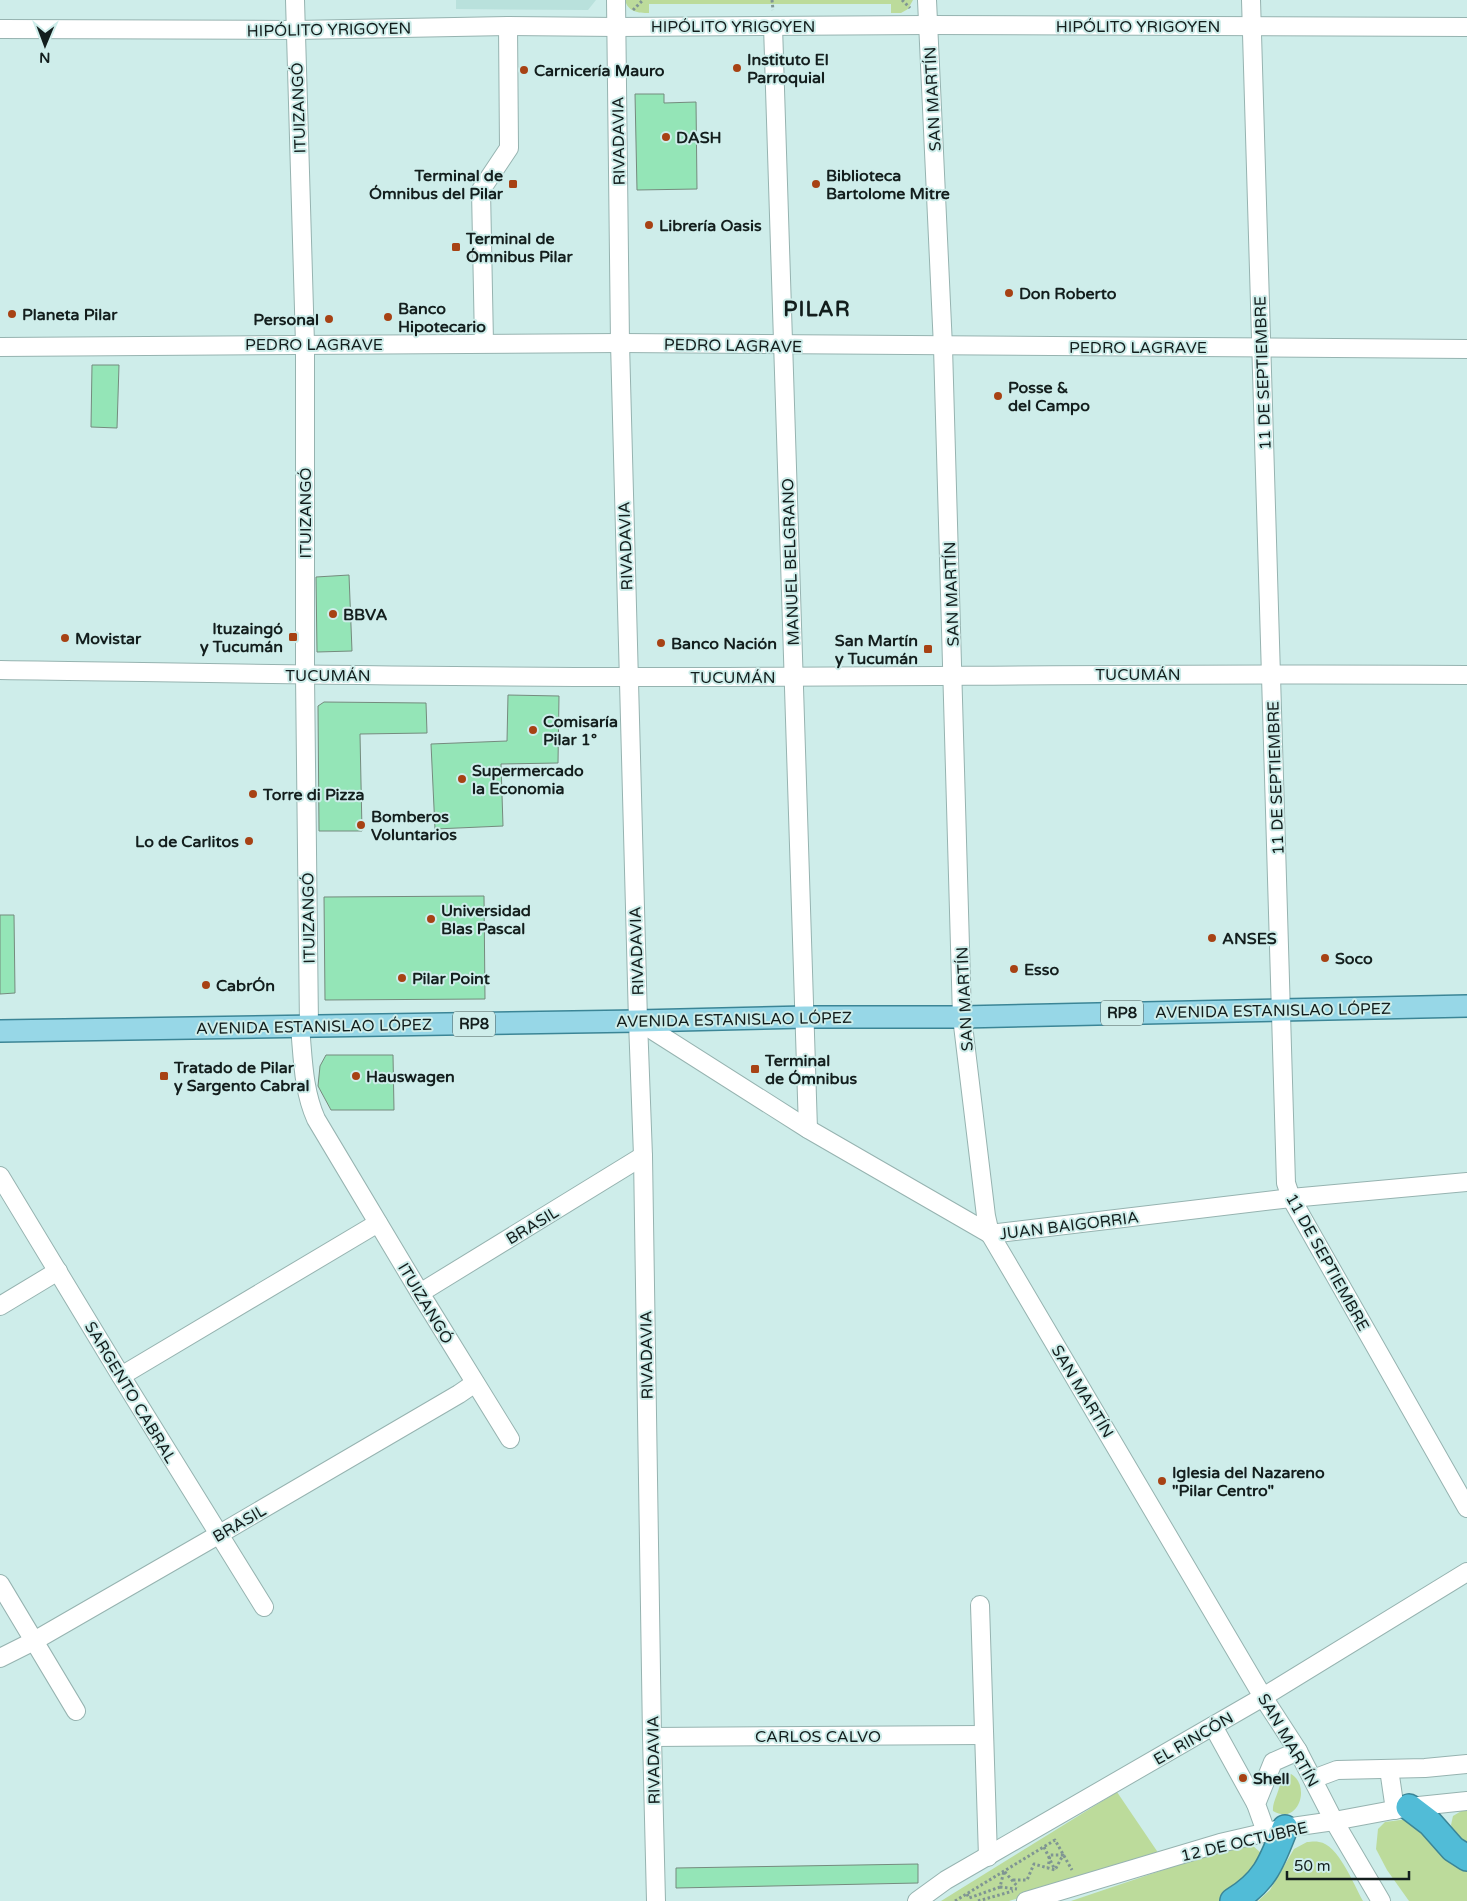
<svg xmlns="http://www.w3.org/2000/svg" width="1467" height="1901" font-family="'Varela Round',sans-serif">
	<rect width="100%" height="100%" fill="#ceedea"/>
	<path fill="#b9e1dc" d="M456,0h140l-8,10 -132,-1z"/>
	<g fill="#bcdb9b">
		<path d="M625,0h288l-5,9 -7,4h-10v-9h-242v9c-11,0 -21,-1 -24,-13z"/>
		<path d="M1291,1774c20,11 8,52 -18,37 -1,-9 7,-20 8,-32z"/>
		<path d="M1117,1792l42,62 -150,47h-68z"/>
		<path d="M1463,1810h4v35l-12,-11 -4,-9 2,-9z"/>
		<path d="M1408,1819l59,44v38h-58l-22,-31 -11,-21 2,-20 7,-7z"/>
		<path d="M1307,1842c3,0 8,-1 12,0 19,2 35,43 44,59h-105l12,-11 24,-41z"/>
		<path d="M1252,1845l9,8 3,16 -40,32h-153l163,-55z"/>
	</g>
	<g fill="#94e5b7" stroke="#758b7e">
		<path d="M635,94h29v9l32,-1 1,87 -60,1z"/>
		<path d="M92,365h27l-2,63 -26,-1z"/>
		<path d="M349,575l3,76 -35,1 -1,-75z"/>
		<path d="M508,695l51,1 -1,67 -57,1 2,62 -68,3 -4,-85 76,-3z"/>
		<path d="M324,702l102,1 1,30 -67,1 2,97h-43l-1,-125z"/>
		<path d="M484,896l1,103 -160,1 -1,-103z"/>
		<path d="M0,915h14l1,78 -15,1z"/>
		<path d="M326,1055h67l1,55h-63l-13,-24 2,-20z"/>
		<path d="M918,1864v19l-242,5v-20z"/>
	</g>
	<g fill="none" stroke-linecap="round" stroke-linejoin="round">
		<defs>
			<g id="minor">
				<path d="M295,0l10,344v331l4,352"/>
				<path d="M616,0l4,343 18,678 5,135 9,581 4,164"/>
				<path d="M927,0l16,347 19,670 24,199 4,18 273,463 35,54 36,70 47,80"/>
				<path d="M1251,0l35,1183 5,15 176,310"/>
				<path d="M773,26l35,1103"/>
				<path d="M0,29l295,1 213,-4 109,1 311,-2 539,2"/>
				<path d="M484,343l-3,-153 28,-42 -1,-122"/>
				<path d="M0,347l620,-4 847,6"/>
				<path d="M0,670c211,3 423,7 634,7 278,0 555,-4 833,-2"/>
				<path d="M638,1021l170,108 182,105 301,-36 176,-16"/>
				<path d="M300,1027c3,31 3,63 16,92l104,174 90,146"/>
				<path d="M0,1176l121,200 143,231"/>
				<path d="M420,1293l223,-137"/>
				<path d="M0,1306l58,-35"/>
				<path d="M121,1376l257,-153"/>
				<path d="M0,1584l76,127"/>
				<path d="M980,1605l8,252"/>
				<path d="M0,1658l34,-17 184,-106 241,-141 16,-11"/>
				<path d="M1213,1726l43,78"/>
				<path d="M652,1737l332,-2"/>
				<path d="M1389,1769l6,41"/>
				<path d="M1313,1779l24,-9 88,-2 42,-4"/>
				<path d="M1266,1832l-10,-28 17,-42 25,-11"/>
				<path d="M917,1901l29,-21 317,-183 204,-125"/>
				<path d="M1026,1901l194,-58 65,-15 49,-7 75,-14 58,-6"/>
			</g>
			<path id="major" d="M0,1031l638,-10 167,-4h157l505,-11"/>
			<g id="highway">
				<path d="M1409,1807l21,16 23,26 14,9"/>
				<path d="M1233,1901c33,-20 39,-40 52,-73"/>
			</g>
		</defs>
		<use href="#minor" stroke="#96b3b0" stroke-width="20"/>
		<use href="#major" stroke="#3b8596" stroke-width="24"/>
		<use href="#highway" stroke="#3b8596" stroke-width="28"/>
		<g stroke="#7f9593" stroke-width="3" stroke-dasharray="2.5 2.5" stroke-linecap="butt">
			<path d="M772,0l1,10"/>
			<path d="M902,0l8,8"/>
			<path d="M633,10l10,-10"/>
			<path d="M1044,1847l11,23"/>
			<path d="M1013,1880h14l7,-16 21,6 8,-15h-13l-2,13"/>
			<path d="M1000,1887l17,2"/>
			<path d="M967,1894l2,4 31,-11 4,-16 14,16"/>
			<path d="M955,1901l100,-61 17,30"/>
			<path d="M978,1901l35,-10"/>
		</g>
		<use href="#minor" stroke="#fff" stroke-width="18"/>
		<use href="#major" stroke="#97d7e7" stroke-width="21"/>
		<use href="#highway" stroke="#51bcd7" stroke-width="25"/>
	</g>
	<g fill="#a74214" stroke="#ceedea" stroke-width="2">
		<circle cx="737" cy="68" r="5"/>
		<circle cx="524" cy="70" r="5"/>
		<circle cx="666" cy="137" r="5"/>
		<rect x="508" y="179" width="10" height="10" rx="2.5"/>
		<circle cx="816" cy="184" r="5"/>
		<circle cx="649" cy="225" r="5"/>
		<rect x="451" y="242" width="10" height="10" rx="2.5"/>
		<circle cx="1009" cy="293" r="5"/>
		<circle cx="12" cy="314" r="5"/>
		<circle cx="388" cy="317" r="5"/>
		<circle cx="329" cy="319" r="5"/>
		<circle cx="998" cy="396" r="5"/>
		<circle cx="333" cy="614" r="5"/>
		<rect x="288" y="632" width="10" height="10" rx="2.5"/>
		<circle cx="65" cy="638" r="5"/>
		<circle cx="661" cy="643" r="5"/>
		<rect x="923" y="644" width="10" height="10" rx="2.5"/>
		<circle cx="533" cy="730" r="5"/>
		<circle cx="462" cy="779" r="5"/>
		<circle cx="253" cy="794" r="5"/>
		<circle cx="361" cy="825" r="5"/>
		<circle cx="249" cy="841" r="5"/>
		<circle cx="431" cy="919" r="5"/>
		<circle cx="1212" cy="938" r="5"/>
		<circle cx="1325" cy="958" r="5"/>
		<circle cx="1014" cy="969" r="5"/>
		<circle cx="402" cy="978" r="5"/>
		<circle cx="206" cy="985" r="5"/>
		<rect x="750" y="1064" width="10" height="10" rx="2.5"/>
		<rect x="159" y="1071" width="10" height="10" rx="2.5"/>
		<circle cx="356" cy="1076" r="5"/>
		<circle cx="1162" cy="1481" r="5"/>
		<circle cx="1243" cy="1778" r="5"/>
	</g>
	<g text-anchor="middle" stroke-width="4" stroke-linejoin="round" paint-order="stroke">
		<g fill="#ceedea" stroke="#4b5c5a" stroke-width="1">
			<rect x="1101" y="1000.5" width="42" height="25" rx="4"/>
			<rect x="453" y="1011.5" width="42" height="25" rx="4"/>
		</g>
		<g font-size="15" font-weight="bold" fill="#131e1d">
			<text x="1122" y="1018">RP8</text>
			<text x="474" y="1029">RP8</text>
		</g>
		<g font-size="16" fill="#131e1d" stroke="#ceedea">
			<text x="733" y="32">HIPÓLITO YRIGOYEN</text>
			<text x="1138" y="32">HIPÓLITO YRIGOYEN</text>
			<text transform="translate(329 29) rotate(-1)" y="6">HIPÓLITO YRIGOYEN</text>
			<text transform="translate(932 99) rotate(-93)" y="6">SAN MARTÍN</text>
			<text transform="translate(298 108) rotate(-92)" y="6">ITUIZANGÓ</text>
			<text transform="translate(618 141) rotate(-91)" y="6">RIVADAVIA</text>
			<text x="314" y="350">PEDRO LAGRAVE</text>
			<text transform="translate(733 345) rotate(1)" y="6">PEDRO LAGRAVE</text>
			<text x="1138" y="353">PEDRO LAGRAVE</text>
			<text transform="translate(1262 373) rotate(-92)" y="6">11 DE SEPTIEMBRE</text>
			<text transform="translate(305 513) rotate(-90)" y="6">ITUIZANGÓ</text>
			<text transform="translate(625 546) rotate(-92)" y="6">RIVADAVIA</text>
			<text transform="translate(790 562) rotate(-92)" y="6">MANUEL BELGRANO</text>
			<text transform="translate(951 594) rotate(-92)" y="6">SAN MARTÍN</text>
			<text x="1138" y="680">TUCUMÁN</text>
			<text x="328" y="681">TUCUMÁN</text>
			<text x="733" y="683">TUCUMÁN</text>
			<text transform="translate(1275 778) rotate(-92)" y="6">11 DE SEPTIEMBRE</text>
			<text transform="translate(308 918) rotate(-91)" y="6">ITUIZANGÓ</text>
			<text transform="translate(636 951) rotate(-92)" y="6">RIVADAVIA</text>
			<text transform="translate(964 999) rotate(-93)" y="6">SAN MARTÍN</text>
			<text transform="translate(1273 1010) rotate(-1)" y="6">AVENIDA ESTANISLAO LÓPEZ</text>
			<text transform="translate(734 1019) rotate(-1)" y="6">AVENIDA ESTANISLAO LÓPEZ</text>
			<text transform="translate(314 1026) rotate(-1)" y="6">AVENIDA ESTANISLAO LÓPEZ</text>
			<text transform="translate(532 1225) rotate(-31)" y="6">BRASIL</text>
			<text transform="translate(1069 1225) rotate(-7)" y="6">JUAN BAIGORRIA</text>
			<text transform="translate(1328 1262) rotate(61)" y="6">11 DE SEPTIEMBRE</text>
			<text transform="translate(426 1303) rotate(59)" y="6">ITUIZANGÓ</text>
			<text transform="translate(646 1355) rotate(-91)" y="6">RIVADAVIA</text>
			<text transform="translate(1083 1391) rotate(59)" y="6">SAN MARTÍN</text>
			<text transform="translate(131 1392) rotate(59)" y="6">SARGENTO CABRAL</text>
			<text transform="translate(239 1523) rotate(-30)" y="6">BRASIL</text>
			<text x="818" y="1742">CARLOS CALVO</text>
			<text transform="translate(1193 1738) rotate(-30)" y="6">EL RINCÓN</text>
			<text transform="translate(1289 1740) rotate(60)" y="6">SAN MARTÍN</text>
			<text transform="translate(653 1760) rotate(-91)" y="6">RIVADAVIA</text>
			<text transform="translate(1244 1841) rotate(-13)" y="6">12 DE OCTUBRE</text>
		</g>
		<g font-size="16" font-weight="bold" fill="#131e1d" stroke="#ceedea" text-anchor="start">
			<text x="747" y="65">Instituto El<tspan x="747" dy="18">Parroquial</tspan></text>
			<text x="534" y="76">Carnicería Mauro</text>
			<text x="676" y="143">DASH</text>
			<text x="503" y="181" text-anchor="end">Terminal de<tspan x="503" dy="18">Ómnibus del Pilar</tspan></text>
			<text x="826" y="181">Biblioteca<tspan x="826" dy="18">Bartolome Mitre</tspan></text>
			<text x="659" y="231">Librería Oasis</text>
			<text x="466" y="244">Terminal de<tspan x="466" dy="18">Ómnibus Pilar</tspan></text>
			<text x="1019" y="299">Don Roberto</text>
			<text x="398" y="314">Banco<tspan x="398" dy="18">Hipotecario</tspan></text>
			<text x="22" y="320">Planeta Pilar</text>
			<text x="319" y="325" text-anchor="end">Personal</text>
			<text x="1008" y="393">Posse &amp;<tspan x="1008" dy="18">del Campo</tspan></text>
			<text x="343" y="620">BBVA</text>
			<text x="283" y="634" text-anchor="end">Ituzaingó<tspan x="283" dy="18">y Tucumán</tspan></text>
			<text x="75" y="644">Movistar</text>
			<text x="918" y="646" text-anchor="end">San Martín<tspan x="918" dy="18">y Tucumán</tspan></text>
			<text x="671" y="649">Banco Nación</text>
			<text x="543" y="727">Comisaría<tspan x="543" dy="18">Pilar 1°</tspan></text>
			<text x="472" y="776">Supermercado<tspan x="472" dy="18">la Economia</tspan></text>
			<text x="263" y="800">Torre di Pizza</text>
			<text x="371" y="822">Bomberos<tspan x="371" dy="18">Voluntarios</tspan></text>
			<text x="239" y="847" text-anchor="end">Lo de Carlitos</text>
			<text x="441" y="916">Universidad<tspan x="441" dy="18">Blas Pascal</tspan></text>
			<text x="1222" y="944">ANSES</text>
			<text x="1335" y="964">Soco</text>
			<text x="1024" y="975">Esso</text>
			<text x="412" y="984">Pilar Point</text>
			<text x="216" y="991">CabrÓn</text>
			<text x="765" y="1066">Terminal<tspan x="765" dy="18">de Ómnibus</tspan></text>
			<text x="174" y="1073">Tratado de Pilar<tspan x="174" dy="18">y Sargento Cabral</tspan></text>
			<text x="366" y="1082">Hauswagen</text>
			<text x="1172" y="1478">Iglesia del Nazareno<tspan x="1172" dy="18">"Pilar Centro"</tspan></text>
			<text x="1253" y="1784">Shell</text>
		</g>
		<g font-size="21" font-weight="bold" letter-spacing="1" fill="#131e1d" stroke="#ceedea">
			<text x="817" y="316">PILAR</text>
		</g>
	</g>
	<g transform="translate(45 45) rotate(181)" stroke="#ceedea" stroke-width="4" paint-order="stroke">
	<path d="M0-4L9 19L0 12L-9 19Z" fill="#131e1d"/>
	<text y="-8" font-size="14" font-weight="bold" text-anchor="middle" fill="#131e1d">N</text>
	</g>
	<path d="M1287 1871v8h122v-8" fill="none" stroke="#131e1d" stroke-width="2.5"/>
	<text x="1294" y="1871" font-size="15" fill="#131e1d" stroke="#ceedea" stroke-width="4" paint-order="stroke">50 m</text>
</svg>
